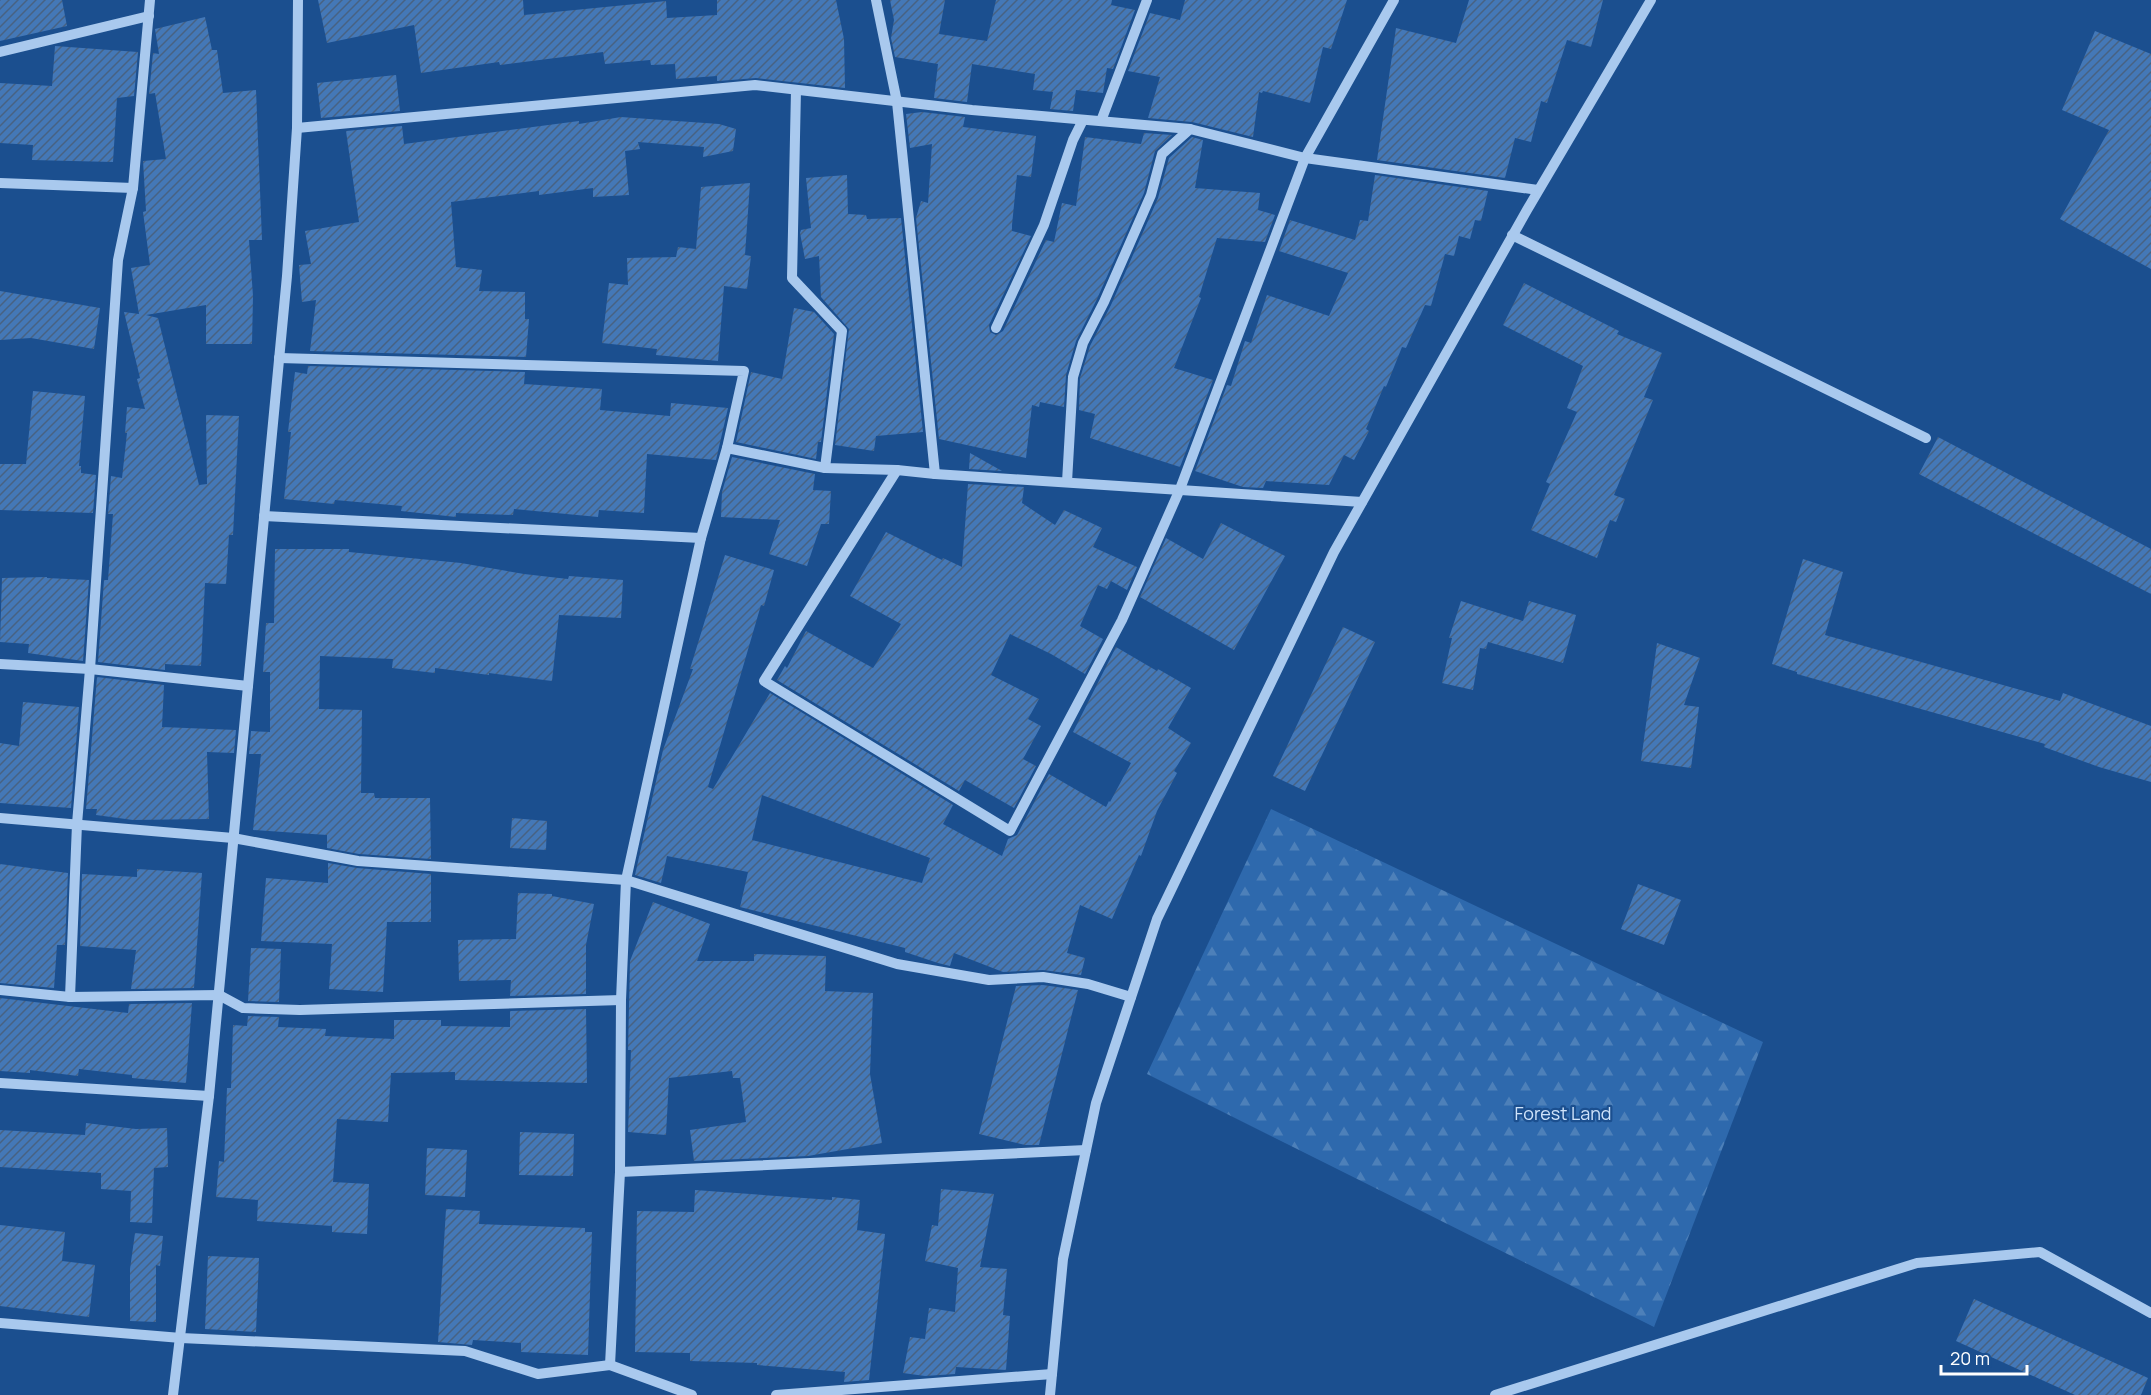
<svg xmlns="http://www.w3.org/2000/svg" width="2151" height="1395" font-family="Manrope,sans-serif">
	<defs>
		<pattern id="forest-firs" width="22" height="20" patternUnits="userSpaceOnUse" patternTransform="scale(1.5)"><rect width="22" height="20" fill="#2e69ad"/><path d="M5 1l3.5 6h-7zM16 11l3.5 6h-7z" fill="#4d80b9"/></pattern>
		<pattern id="building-hatch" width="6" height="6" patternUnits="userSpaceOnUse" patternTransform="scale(1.5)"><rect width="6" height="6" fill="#4478b7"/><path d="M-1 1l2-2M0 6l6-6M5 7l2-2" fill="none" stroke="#486282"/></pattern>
	</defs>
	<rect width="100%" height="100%" fill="#1b4f8f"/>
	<path fill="url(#forest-firs)" d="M1271,809l492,233 -109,285 -507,-253z"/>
	<g fill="url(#building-hatch)" fill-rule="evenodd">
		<path d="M0,0h62l5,26 -67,15z"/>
		<path d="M318,0h205l1,15 142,-14 1,17 50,-3v-15h119l8,39 1,49 -89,-10 -37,3h-2v-5l-41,3 -1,-15 -24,1 -1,-5 -45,4 -2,-12 -103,13 -1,-3 -78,11 -7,-48 -87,18z"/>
		<path d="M890,0h55l-6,34 48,7 9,-41h116l-1,5 24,5 -22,59 -6,-1 -4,25 -27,-3 -3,21 -23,-2 3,-17 -20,-2 2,-16 -63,-10 -5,38 -33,-4 4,-34 -43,-7 -4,-19 3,-18z"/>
		<path d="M1185,0h162l-16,49 -8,-2 -13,56 -47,-12 -1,2 -3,-1 -6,45 -61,-15 -44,-4 12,-41 -32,-6 22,-58 30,7z"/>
		<path d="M1469,0h134l-12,47 -24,-7 -20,63 -6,-2 -10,41 -16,-4 -10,40 -128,-18 19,-132 60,15z"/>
		<path d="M205,17l7,33h5l6,43 33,-3 6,150h-13l4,56 -1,48h-46v-39l-60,10 12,3 41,167 8,-1 -1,-69 33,1 -6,119h-4l-3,49 -21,-1 -4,83 -36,-2v6l-67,-8 6,-82h4l5,-66h-5l3,-38 11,2 5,-45h-2l2,-26 18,2 -8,-30 3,-1 -16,-66 15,2 -8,-46 19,-3 -7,-53 3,-1 -3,-50 23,-2 -11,-66 -6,1 4,-41 6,1 -4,-25z"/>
		<path d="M2095,31l56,23v215l-91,-50 49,-89 -47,-20z"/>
		<path d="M55,46l83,6 -4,44 -17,2 -4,64 -81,-2 1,-15 -33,-2v-60l52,3z"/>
		<path d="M396,75l4,36 -79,7 -4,-35z"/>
		<path d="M922,112l43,5 -2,10 73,9 -5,41 -14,-2 -5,50v6l19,5 -42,89 1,7 6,3 7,-4 43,-91 8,2 8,-39 14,3 9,-69 56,7 3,-11 28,2 -17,16 -11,42 -47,106 -21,42 -10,34 -2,32 -24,-5 -1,5 -7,-2 -6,53 -87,-19 -23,-221 5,-17 7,2 4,-59 -22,4 -4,-34z"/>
		<path d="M621,117l98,7 17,5 -3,22 -30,6 1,-10 -66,-5 2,7 -15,2 4,44 -36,2v-9l-54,7v-4l-88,11 5,65 26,3 -3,21 46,1v27h4l-3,38 -216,-6 6,-51 -14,2 -3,-37 12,-1 -6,-33 54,-9 -13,-91 56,-5 2,18 175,-23v3z"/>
		<path d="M1192,137l11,3 -8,48 65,5 -2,17 17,5 -10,27 -48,-4 -18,59 2,1 -27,70 39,12 -33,87 -90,-29 5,-24 -16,-4 1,-32 10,-32 21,-41 47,-107 11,-40z"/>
		<path d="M847,175l1,39 18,1 1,4 34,-1 22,214 -47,4 -2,15 -39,-6 14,-116 -28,-32 -2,-41 -14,3 -5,-26 1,-3 10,-2 -5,-50z"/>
		<path d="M1375,175l113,16 -7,30 -6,-1 -5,19 -11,-3 -5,20 -9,-2 -14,52 -6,-1 -19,43 -4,-1 -16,40 -2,-1 -18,43 3,2 -15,29 -10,-5 -15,30 -63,-4 -3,7 -20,-1 -48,-16 32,-86 4,1 14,-45 6,2 16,-48 62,21 19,-43 -69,-22 11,-31 65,20 5,-20 8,1z"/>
		<path d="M750,183l-5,72 6,1 -4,33 -23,-3 -6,75 -62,-6 1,-6 -55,-6 7,-60 19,2 -1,-27 49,-1 2,-10 18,2 5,-62z"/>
		<path d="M1524,283l95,48 -2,3 45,19 -18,44 9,3 -39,95 11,4 -9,23 -6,-2 -13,38 -66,-28 19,-46 -4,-2 31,-70 -10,-4 16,-42 -80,-41z"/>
		<path d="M0,291l100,17 -6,41 -63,-11 -31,2z"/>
		<path d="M794,308l20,4 20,22 -13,108h-3l-2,17 -80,-17 15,-70 31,7z"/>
		<path d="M308,366l217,6 -1,12 78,5 -2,21 70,6 1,-13 57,5 -12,52 -69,-6 -3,59 -45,-3 -1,7 -84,-8 -1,6 -57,-2v4l-55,-6 1,-5 -67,-6 -1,4 -50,-5 7,-67h-3l7,-60 12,2z"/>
		<path d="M33,391l52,5 -6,70h2v7l15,2 -3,38 -93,-3v-46h26z"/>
		<path d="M1938,437l213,112v45l-232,-120z"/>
		<path d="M970,453l32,18 -33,-2z"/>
		<path d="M732,457l83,17 -2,16 18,1 -2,33h-8l-14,42 -38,-12 11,-34 -59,-3 1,-25z"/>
		<path d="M968,484l56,3 -2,16 33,22 9,-15 38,18 -9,19 44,20 -10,23 -16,-9 -4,8 -9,-4 -18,41 23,13 -18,35 -34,-20 -41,-20 -19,41 48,24 -11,20 13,7 -18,33 13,7 -22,42 -49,-28 -6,11 -182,-111 8,-14 2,2 19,-37 67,37 28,-44 -51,-28 36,-64 56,28 1,-2 19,9z"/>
		<path d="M1221,523l64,33 -51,94 -94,-53 26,-59 37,21z"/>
		<path d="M275,549h74v3l112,11 63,11 44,5 1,-3 54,4 -2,38 -62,-3 -7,66 -63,-8v2l-54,-7v5l-43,-5 1,-9 -73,-3 -1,53 43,1 -1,83h13l1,5h55l1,61 -72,-5 -32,-6v-13l-74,-5 8,-76h-12l2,-23 19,1v-60h-7l3,-49h8z"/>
		<path d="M725,555l49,15 -10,36 -3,-1 -53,182 5,2 57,-96 183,112 -10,19 59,32 6,-17 9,-4 32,-61 57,33 3,-6 1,1 21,-39 -58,-31 43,-85 41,24 1,-2 33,19 -23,40 23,15 -17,28 3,2 -20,38 -16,45 -2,-1 -27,64 -32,-14 -13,48 18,5 -4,17 -38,-5 -40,2 -49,-19 -4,13 -12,-3 -33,-11v-4l-165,-41 8,-35 -81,-16 -6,27 -26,-8 28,-125 30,-81h-3zM762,795l168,63 -8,25 -170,-43z"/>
		<path d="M1803,559l40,13 -18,63 235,66 3,-8 88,33v56l-52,-15 -55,-20 1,-3 -248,-70v-2l-25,-8z"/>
		<path d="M47,577v1l42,2 -6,81 -55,-8 1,-9 -29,-2 2,-64z"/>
		<path d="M1461,601l62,20 6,-20 47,14 -13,48 -75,-21 -2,7 -6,-1 -7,42 -31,-7 10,-45h-3z"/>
		<path d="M1343,627l32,15 -70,149 -32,-15z"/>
		<path d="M1657,643l43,15 -16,47 15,2 -8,61 -50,-7z"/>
		<path d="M97,677l67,8 -2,42 74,3 -2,23 -27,-1 2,67 -76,1 -37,-5 1,-6h-11z"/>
		<path d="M23,702l56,5 -8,101 -71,-5v-60l19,3z"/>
		<path d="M512,818l35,3 -1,29 -36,-2z"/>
		<path d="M328,863l29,5 74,6v48h-44l-4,70 -54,-3 3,-45 -71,-3 5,-63 62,5z"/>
		<path d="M0,864l68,9 -3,72h-8l-3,43 -54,-5z"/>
		<path d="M137,869l65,4 -8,115 -63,1 5,-39 -56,-4 2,-72 55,3z"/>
		<path d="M1638,884l43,16 -17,45 -43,-16z"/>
		<path d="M518,893l34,1v2l42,8 -8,41v49l-76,2 1,-16 -52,1 -1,-41 58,-1z"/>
		<path d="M653,902l57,22 -13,37h57v-7l72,2 -1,35 48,2 -3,81 12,69 -74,13 -114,5 -4,-31 56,-8 -6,-44h-7l-1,-7 -63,7 -3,57 -38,-3 3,-82h-3l2,-89z"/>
		<path d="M251,948l30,1 -2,53 -31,-1z"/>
		<path d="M1043,985l35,5 -39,155h-14l-46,-11 37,-148z"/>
		<path d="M0,998l128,15 1,-9 63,-1 -6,80 -54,-5v-3l-53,-6 -1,7 -48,-6v3l-30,-2z"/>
		<path d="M586,1009l1,74 -132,-3v-8l-64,1 -3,49 -51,-3 -4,63 36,2 -2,50 -35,-2v-6l-75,-5 1,-21 -42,-3 3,-36 5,1 3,-74h4l2,-63 14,1 1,-10 31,1 -1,10 48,2 -1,7 69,3v-19h47v6l69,1v-16z"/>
		<path d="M86,1123l50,6 31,-1 1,39 -14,1 -2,55 -22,-1 1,-31 -30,-2v-16l-101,-6v-37l85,5z"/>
		<path d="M520,1132l54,2 -1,42 -54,-1z"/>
		<path d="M427,1148l40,2 -2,47 -40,-2z"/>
		<path d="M941,1189l53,5 -14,73 27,2 -4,46 7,1 -4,54 -50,-3 -1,7 -30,2 -22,-3 7,-36 15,2 4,-31 26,4 3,-44 -33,-7 7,-36 6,1z"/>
		<path d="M695,1190l137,10v-3l28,3 -3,30 28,4 -16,146 -25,2 1,-10 -88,-7v-2l-67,-2v-8l-55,-1 2,-141 57,1z"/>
		<path d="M446,1209l34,2 -1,13 106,4v4h7l-4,123 -67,-3v-9l-48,-3 -1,5 -34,-3z"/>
		<path d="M0,1225l65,7 -3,29 33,4 -6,52 -89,-11z"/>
		<path d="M135,1233l28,3 -3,30 -4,-1v57l-26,-1v-52z"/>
		<path d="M208,1256l51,2 -3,74 -51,-3z"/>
		<path d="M1974,1299l174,79 -7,17h-66l-119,-54z"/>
	</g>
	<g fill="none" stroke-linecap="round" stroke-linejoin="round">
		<g stroke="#a9c9ee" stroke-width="10">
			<path d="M150,0l-17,188 -15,72 -28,409 -13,155 -7,173 149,-2 24,13 57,2 321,-10"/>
			<path d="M876,0l21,102 38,372"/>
			<path d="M0,52l149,-36"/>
			<path d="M796,90l-4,188 50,53 -17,137"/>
			<path d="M1101,121l46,-121"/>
			<path d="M297,128l458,-43 217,25 218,19 115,29 233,32"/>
			<path d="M0,183l133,5"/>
			<path d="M1512,235l414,203"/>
			<path d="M996,328l48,-103 29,-85 10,-20"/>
			<path d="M279,358l465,13 -17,77 98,20 72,2 38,4 427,28"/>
			<path d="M897,470l-133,211 246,150 112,-211 58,-131 125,-331 89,-158"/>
			<path d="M1067,482l6,-105 10,-34 21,-41 47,-107 11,-41 28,-25"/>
			<path d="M264,516l437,22"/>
			<path d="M0,664l90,5 158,17"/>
			<path d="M0,818l233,20 125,23 268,19 271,84 92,16 54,-3 45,7 43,13"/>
			<path d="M0,990l70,7"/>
			<path d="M0,1083l209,13"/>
			<path d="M620,1172l466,-22"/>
			<path d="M0,1323l181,15 284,13 73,23 72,-9 82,30"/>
			<path d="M610,1365l10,-193 1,-172 5,-120 75,-342 26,-90"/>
			<path d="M173,1395l36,-299 78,-820 10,-148 1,-128"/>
			<path d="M776,1395l276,-21"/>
			<path d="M1050,1395l13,-136 33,-156 61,-184 177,-367 193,-342 124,-210"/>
			<path d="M1495,1395l422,-132 123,-11 111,61"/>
		</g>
	</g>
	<g text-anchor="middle" stroke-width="4.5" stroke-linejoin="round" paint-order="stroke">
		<g font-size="18" fill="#cfe3fa" stroke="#1b4f8f">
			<text x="1563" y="1120">Forest Land</text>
		</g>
	</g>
	<path d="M1941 1365v9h86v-9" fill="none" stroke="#ffffff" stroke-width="3"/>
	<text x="1950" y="1365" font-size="18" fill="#ffffff" stroke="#1b4f8f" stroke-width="4.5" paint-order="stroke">20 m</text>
</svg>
